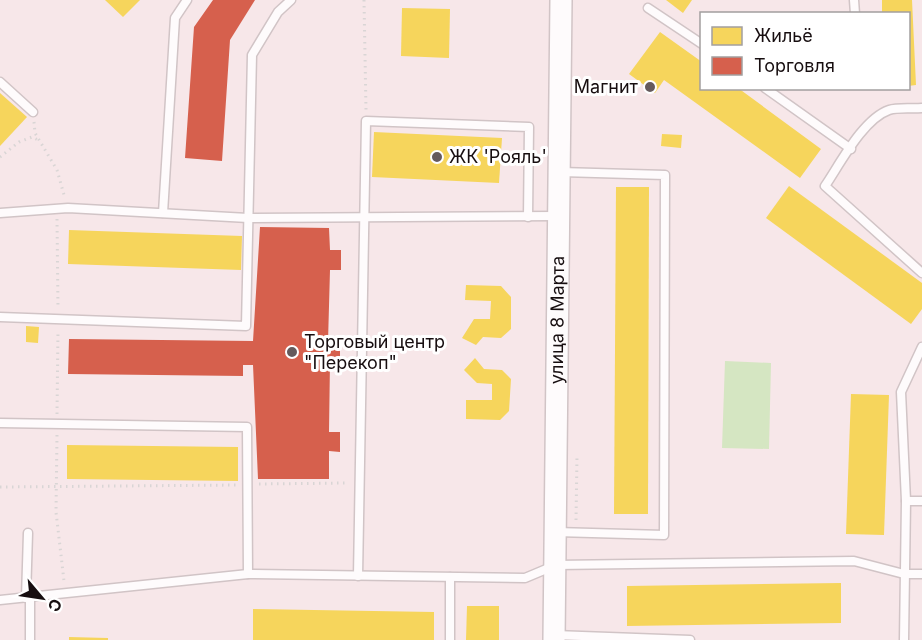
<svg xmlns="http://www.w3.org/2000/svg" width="922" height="640" font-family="Inter,sans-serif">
	<rect width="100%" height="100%" fill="#f7e7e9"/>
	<path fill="#d5e6c2" d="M725,361l46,2 -2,86 -47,-1z"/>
	<g fill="#f6d55c">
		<path d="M105,0h35l-17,17z"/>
		<path d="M666,0h26l-9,13z"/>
		<path d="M882,0h30l4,85 -8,1v-72h-26z"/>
		<path d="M402,8l48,1 -1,49 -48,-2z"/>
		<path d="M660,32l42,30v26h36l83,61 -21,29 -136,-98 -9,13 -26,-19z"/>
		<path d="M0,93l27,24 -27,29z"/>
		<path d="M374,132l128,6 -3,45 -127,-6z"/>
		<path d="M662,134l20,1 -1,13 -20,-2z"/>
		<path d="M789,186l133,97v26l-11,15 -145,-106z"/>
		<path d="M616,187h33l-1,327h-34z"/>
		<path d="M69,230l173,6 -1,34 -173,-6z"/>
		<path d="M466,285l35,1 10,11v32l-10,9 -18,-1 -7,8 -14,-7 12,-19h16l1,-18 -26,-1z"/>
		<path d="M26,326l13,1 -1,16 -12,-1z"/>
		<path d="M475,358l9,11 18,1 9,9 -2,32 -9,9 -34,-1v-19h26v-16l-15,-1 -13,-13z"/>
		<path d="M851,394l38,1 -5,140 -38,-1z"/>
		<path d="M67,445l171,2v34l-171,-2z"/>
		<path d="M841,583v40l-214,3v-40z"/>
		<path d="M467,606h32v34h-33z"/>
		<path d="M253,609l181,3v28h-181z"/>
		<path d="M69,637l39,1v2h-39z"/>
	</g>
	<g fill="#d6604d">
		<path d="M213,0h42l-25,40 -8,121 -37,-3 9,-131z"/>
		<path d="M260,227l69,1 1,22h11v20h-11l-2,72h12v19h-10l-1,71h11v20l-11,-1v28h-71l-5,-114h-10v11l-175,-2 1,-35 184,2z"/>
	</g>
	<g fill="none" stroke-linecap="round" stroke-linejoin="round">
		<defs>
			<g id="service">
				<path d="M854,0l1,14"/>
				<path d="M648,8l54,36"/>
				<path d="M0,82l33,30"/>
				<path d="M765,88l86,61"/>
				<path d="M922,108c-10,1 -24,-1 -33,2 -26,9 -49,54 -64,76l97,87"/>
				<path d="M0,213l68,-5 180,10 311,-2"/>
				<path d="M163,213l12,-195 12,-18"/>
				<path d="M0,317l246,9 6,-271 26,-43 13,-12"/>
				<path d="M0,423l247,4 1,147"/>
				<path d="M906,501h16"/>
				<path d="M556,532l108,3 1,-360 -104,-3"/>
				<path d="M358,576l8,-455 163,6 -1,90"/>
				<path d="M30,597v43"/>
				<path d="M26,598l2,-65"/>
				<path d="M0,600l248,-26 277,4 31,-13 298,-4 50,13h18"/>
				<path d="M555,635l135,5"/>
				<path d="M450,640v-63"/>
				<path d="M904,640l2,-139 -5,-109 21,-45"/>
			</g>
			<g id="tertiary">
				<path id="s1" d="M554,640l7,-640"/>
			</g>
		</defs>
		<use href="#service" stroke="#d1c4c6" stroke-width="11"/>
		<use href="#tertiary" stroke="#d1c4c6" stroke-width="24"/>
		<g stroke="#d9d5d5" stroke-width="3" stroke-dasharray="1.5 4.5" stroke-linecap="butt">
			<path d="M364,0l2,110"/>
			<path d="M34,122l1,11 22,37 7,25"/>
			<path d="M0,157l19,-15 13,-5 6,3"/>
			<path d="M57,219l1,90"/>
			<path d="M57,414l1,-84"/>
			<path d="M57,435l-1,77 8,69"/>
			<path d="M259,484l89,-1"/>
			<path d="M0,487l237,-2"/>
			<path d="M576,520l1,-65"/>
		</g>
		<use href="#service" stroke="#fefbfc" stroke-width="8"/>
		<use href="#tertiary" stroke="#fefbfc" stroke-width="21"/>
	</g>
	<g fill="#655a5c" stroke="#fff" stroke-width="2">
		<circle cx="650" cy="87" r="6"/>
		<circle cx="437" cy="157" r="6"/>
		<circle cx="292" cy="352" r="6"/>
	</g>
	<g text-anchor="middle" stroke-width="6" stroke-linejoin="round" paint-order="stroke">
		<g font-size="18" fill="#170e10" stroke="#fff" text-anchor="start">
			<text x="638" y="93" text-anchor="end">Магнит</text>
			<text x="449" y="163">ЖК 'Рояль'</text>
			<text x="304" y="348">Торговый центр<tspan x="304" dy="21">"Перекоп"</tspan></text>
		</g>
		<g font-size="18" fill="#170e10" stroke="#fff">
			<text dy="6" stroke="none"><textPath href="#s1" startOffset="320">улица 8 Марта</textPath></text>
		</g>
	</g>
	<rect x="700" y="12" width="210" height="78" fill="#ffffff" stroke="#a29f9f" stroke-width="1.5"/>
	<rect x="712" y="27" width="30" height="18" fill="#f6d55c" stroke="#a29f9f" stroke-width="1.5"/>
	<text x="754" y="42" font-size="18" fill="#170e10">Жильё</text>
	<rect x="712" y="57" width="30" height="18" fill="#d6604d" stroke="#a29f9f" stroke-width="1.5"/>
	<text x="754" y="72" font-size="18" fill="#170e10">Торговля</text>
	<g transform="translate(42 598) rotate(119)" stroke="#ffffff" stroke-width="4.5" paint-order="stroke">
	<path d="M0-4.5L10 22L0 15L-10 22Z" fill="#170e10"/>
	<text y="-9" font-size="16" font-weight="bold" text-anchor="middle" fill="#170e10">С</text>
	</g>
</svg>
